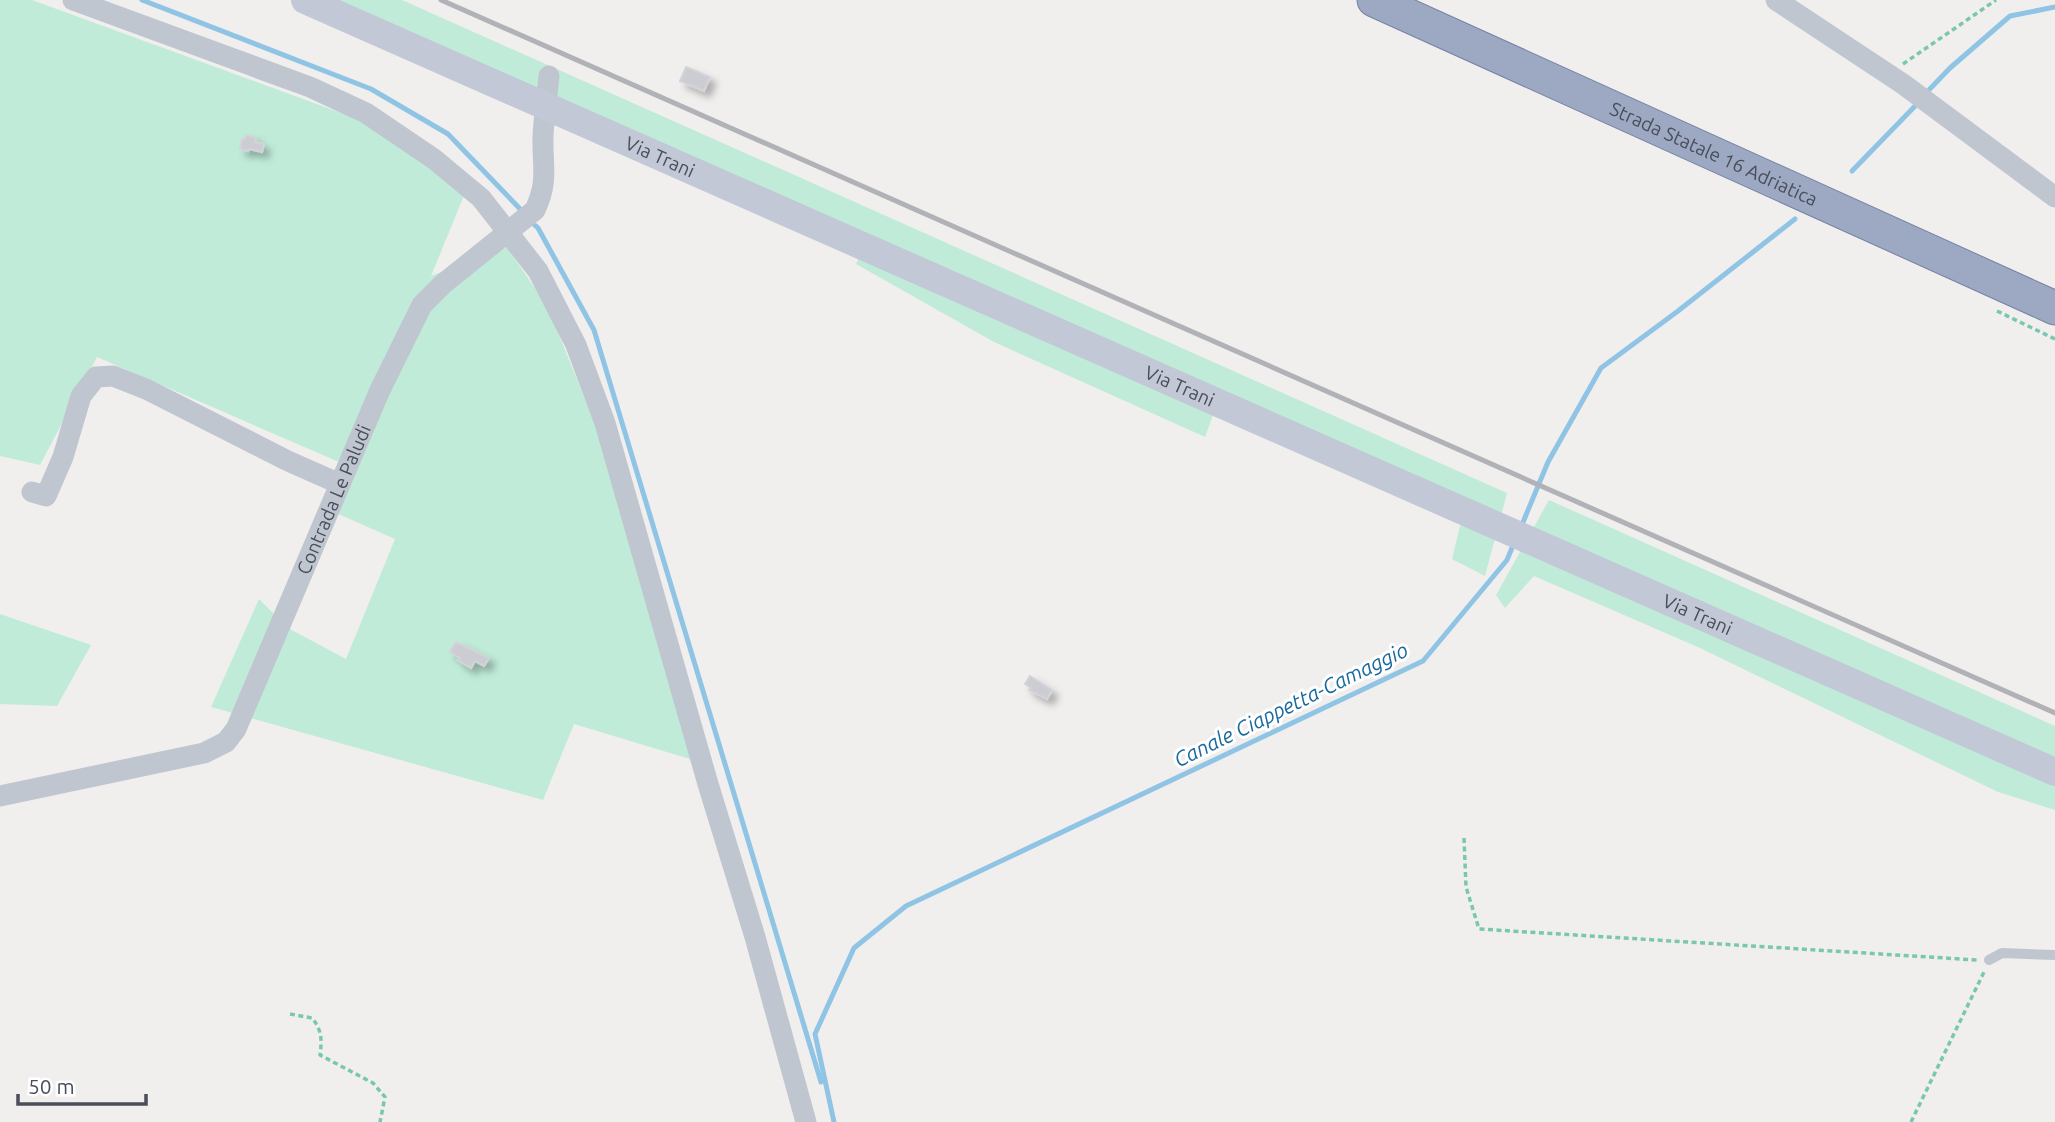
<svg xmlns="http://www.w3.org/2000/svg" width="2055" height="1122" font-family="Ubuntu,sans-serif">
	<defs>
		<filter id="shadow"><feDropShadow dx="6" dy="6" stdDeviation="3.5" flood-color="#0004"/></filter>
	</defs>
	<rect width="100%" height="100%" fill="#f1efee"/>
	<g fill="#c0ebd9">
		<path d="M0,0h32l334,122 99,71 -34,83 76,-29 41,61 48,118 97,334 -119,-36 -31,76 -332,-93 48,-108 29,29 58,31 49,-120 -59,-26 19,-44 -258,-112 -57,108 -40,-9z"/>
		<path d="M332,0h70l1105,493 -22,83 -33,-17 8,-33 11,-23 -251,-107 -15,41 -211,-95 -138,-78 13,-28z"/>
		<path d="M1549,500l506,226v84l-57,-18 -298,-144 -166,-72 -29,32 -9,-13z"/>
		<path d="M0,614l91,31 -34,61 -57,-2z"/>
	</g>
	<g fill="none" stroke-linecap="round" stroke-linejoin="round">
		<g stroke="#90c4e5" stroke-width="5">
			<path d="M142,0l229,89 77,45 75,78"/>
			<path d="M1925,94l25,-26 60,-52 45,-9"/>
			<path d="M1852,171l67,-69"/>
			<path d="M529,220l9,8 56,102 227,752"/>
			<path d="M1521,527l27,-65 53,-94 77,-57 117,-92"/>
			<path d="M834,1122l-19,-88 39,-86 52,-42 517,-245 84,-101 7,-17"/>
		</g>
	</g>
	<g fill="#cccdd3" stroke="#d3d3d9" stroke-width="2" filter="url(#shadow)">
		<path d="M686,67l24,10 -6,14 -24,-10z"/>
		<path d="M246,135l10,3 -1,4 9,2 -2,8 -13,-3 -1,2 -8,-2 2,-10h3z"/>
		<path d="M456,642l33,16 -5,8 -9,-5 -4,7 -13,-8 2,-2 -10,-6z"/>
		<path d="M1030,676l22,14 -5,9 -18,-9 2,-2 -6,-4z"/>
	</g>
	<g fill="none" stroke-linecap="round" stroke-linejoin="round">
		<defs>
			<g id="trunk">
				<path id="s3" d="M1374,0l681,308"/>
			</g>
		</defs>
		<use href="#trunk" stroke="#7583a5" stroke-width="35"/>
		<g stroke="#7ac7af" stroke-width="3.5" stroke-dasharray="5 3.5" stroke-linecap="butt">
			<path d="M1903,64l93,-64"/>
			<path d="M1997,311l58,28"/>
			<path d="M1464,838l2,49 13,42 498,31"/>
			<path d="M290,1014l22,4c10,12 10,22 8,37l53,28 12,14 -5,25"/>
			<path d="M1911,1122l74,-152"/>
		</g>
		<path stroke="#c0c6cf" stroke-width="10" d="M1989,960l13,-7 53,2"/>
		<g stroke="#c0c6cf" stroke-width="21">
			<path d="M73,0l237,87 56,26 68,46 47,39 57,73 38,74 29,78 103,361 47,153 51,185"/>
			<path d="M1776,0l127,84 152,113"/>
			<path d="M32,492l14,4 17,-39 18,-61 15,-19 17,-1 33,13 142,72 52,23"/>
			<path id="s1" d="M0,796l204,-43 22,-11 10,-13 144,-339 42,-85 21,-21 92,-74c14,-30 7,-43 8,-74 1,-20 4,-40 6,-60"/>
		</g>
		<path stroke="#c2c8d6" stroke-width="28" id="s2" d="M305,0l1750,772"/>
		<use href="#trunk" stroke="#9da8c2" stroke-width="33"/>
		<path stroke="#b1b2b8" stroke-width="5" d="M441,0l1614,713"/>
	</g>
	<g text-anchor="middle" stroke-width="6" stroke-linejoin="round" paint-order="stroke">
		<g font-size="19" fill="#484e5a" stroke="#fff">
			<text dy="7" stroke="none"><textPath href="#s3" startOffset="373">Strada Statale 16 Adriatica</textPath></text>
			<text dy="7" stroke="none"><textPath href="#s2" startOffset="388">Via Trani</textPath></text>
			<text dy="7" stroke="none"><textPath href="#s2" startOffset="956">Via Trani</textPath></text>
			<text dy="7" stroke="none"><textPath href="#s1" startOffset="499">Contrada Le Paludi</textPath></text>
			<text dy="7" stroke="none"><textPath href="#s2" startOffset="1522">Via Trani</textPath></text>
		</g>
		<g font-size="21" font-style="italic" fill="#17699e" stroke="#fff">
			<text transform="translate(1291 705) rotate(-26)" y="7">Canale Ciappetta-Camaggio</text>
		</g>
	</g>
	<path d="M18 1094v10h128v-10" fill="none" stroke="#484e5a" stroke-width="3.5"/>
	<text x="28" y="1094" font-size="21" fill="#484e5a" stroke="#ffffff" stroke-width="5" paint-order="stroke">50 m</text>
</svg>
